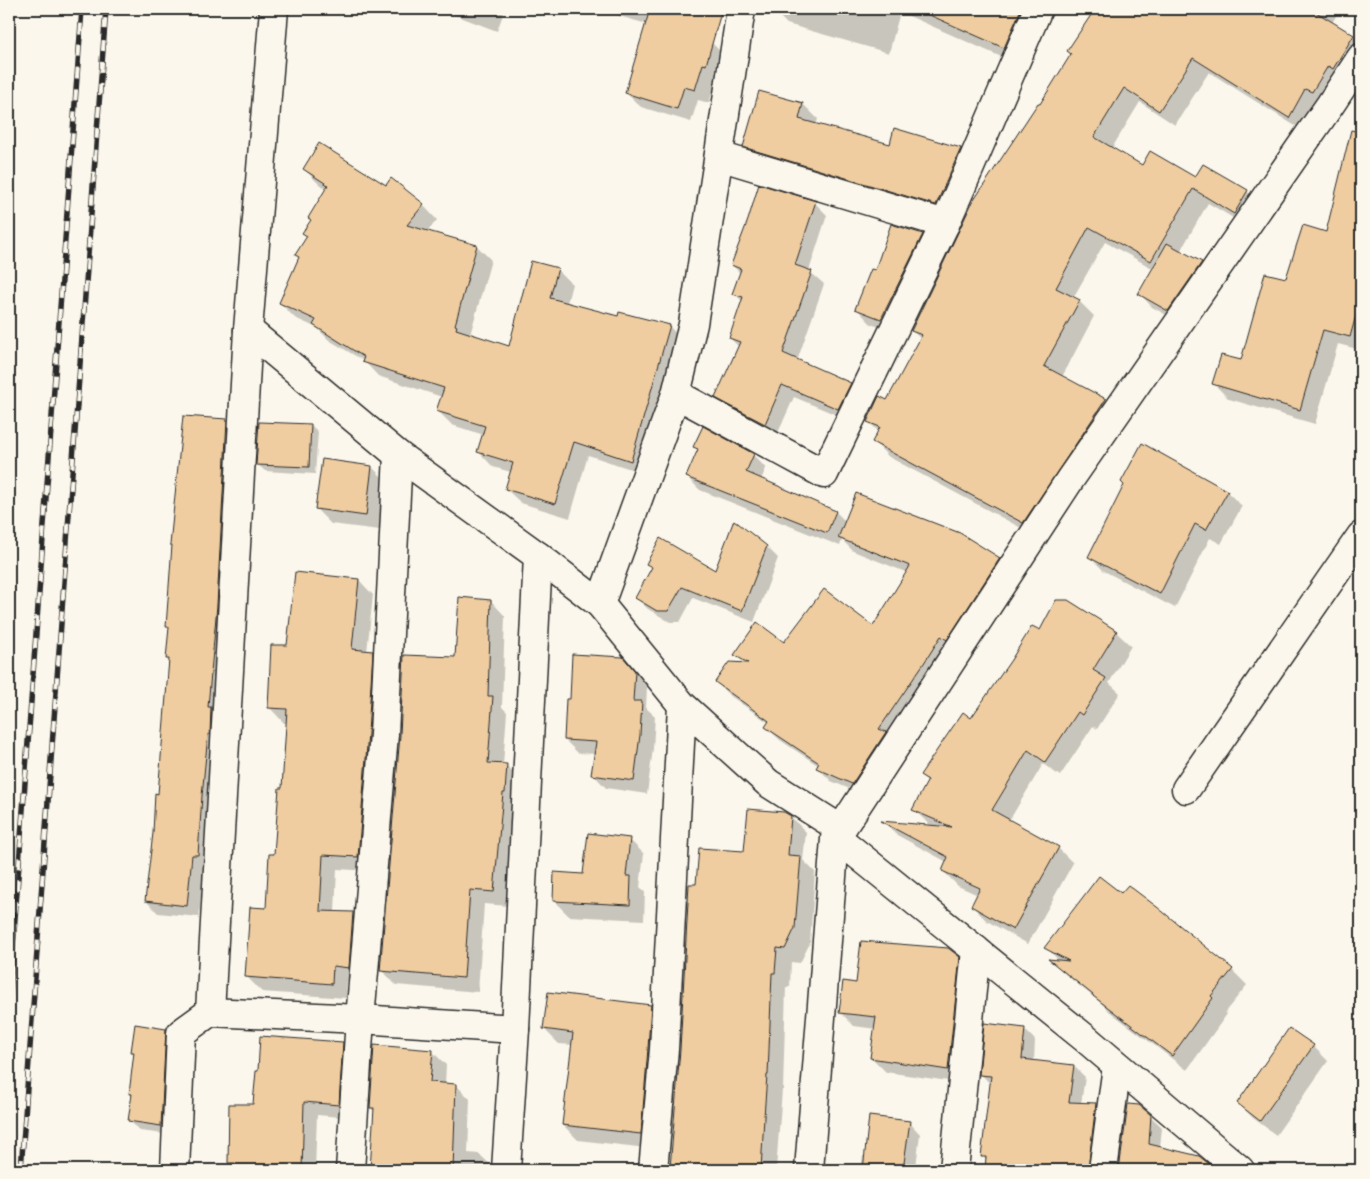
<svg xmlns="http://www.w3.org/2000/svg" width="1370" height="1179" font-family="'Comic Neue',sans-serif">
	<rect width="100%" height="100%" fill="#fbf7ec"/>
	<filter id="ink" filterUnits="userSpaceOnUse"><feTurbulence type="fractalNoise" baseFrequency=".02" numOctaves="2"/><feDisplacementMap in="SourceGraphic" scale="10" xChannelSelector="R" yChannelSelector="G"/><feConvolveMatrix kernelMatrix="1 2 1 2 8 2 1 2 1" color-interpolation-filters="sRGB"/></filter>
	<g filter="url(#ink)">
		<g fill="#0003">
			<path d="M439,9h66l-8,22z"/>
			<path d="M612,9h110l-10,34 12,12 -15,48 -11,-3 -7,22 -50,-15 -15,-14 21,-69 -28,-8z"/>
			<path d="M772,9h283l-2,5 -5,2 -24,51 -124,-55 -11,41 -102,-29z"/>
			<path d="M1096,9h244l-8,14 21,13 8,8v19l-56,69 -96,-60 -34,53 -35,-23 -28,46 30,19 105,24 15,15 -12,22 -42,-25 -28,49 21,11 12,13 -32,47 -29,-16 -12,-13 14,-25 -49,-27 -32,56 6,3 15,15 -32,61 43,23 15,15 -82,122 -149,-80 -15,-15 5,-10 -11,-11 20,-20 33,-62 -9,-8 129,-225 31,-51 -3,-4z"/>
			<path d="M803,104l15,15 -2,6 75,20 4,-16 66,20 14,15 -24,55 -192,-58 -15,-14z"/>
			<path d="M304,169l82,18 37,18 14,15 -10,12 50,14 14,14 -21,75 40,12 47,-77 15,14 -5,19 52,15 50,8 14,15 -37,133 -58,-19 -18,63 -49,-15 -15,-14 5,-17 -18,-5 -14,-15 5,-17 -32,-10 -14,-14 4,-14 -64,-21 -14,-15 -35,-21 -12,-12 -22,-10 -15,-15 20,-45 -4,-3 12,-18 4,-17 15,-31 -8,-5z"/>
			<path d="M1342,170l19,4v176l-23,-6 -23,80 -86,-25 -15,-15 28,-22 45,-82 40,-46z"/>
			<path d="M815,203l12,12 -18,56 15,13 -27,77 53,23 12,13 -11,24 -57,-24 -17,38 -48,-25 -12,-13 22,-50 -9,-9 13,-36 -9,-9 7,-19 -9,-9z"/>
			<path d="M922,235l15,15 -41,83 -25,-9 -14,-15 19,-37z"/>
			<path d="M227,421l12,12 -29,434 -6,-1 -5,51 -41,-4 -12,-12 13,-106 11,-134 -3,-3 3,-29 -3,-3 6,-80 -1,-1z"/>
			<path d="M311,425l7,7 -3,42 -50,-3 -8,-7z"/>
			<path d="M695,446l58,9 13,13 -5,12 75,32 10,10 153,37 13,13 -146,224 -35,-15 -13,-13 1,-2 -39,-26 -14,-13 3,-4 -40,-28 -13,-13 29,-18 -9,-10 48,-11 89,-15 35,-55 -55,-22 -11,-11 -2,6 -140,-56 -13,-13 12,-27z"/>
			<path d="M372,467l15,15 -7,48 -49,-6 -15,-15z"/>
			<path d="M1227,492l15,14 -21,38 -11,-6 -35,70 -71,-37 -15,-15z"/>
			<path d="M766,546l12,12 -24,64 -61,-24 -13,24h-10l-22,-13 -12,-11 16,-29 -5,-6 69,8z"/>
			<path d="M359,580l14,15 -6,57h5l15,15 -15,204 -35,-2 -2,43 18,1 15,15 -5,54 -16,-1 -1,17 -84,-6 -15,-15 20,-68 16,-119 4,-67h-3l-14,-15 18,-61z"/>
			<path d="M491,601l14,15 -3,91 5,5 -4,53 3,1 15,14 -12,126 -25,-2 -6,88 -82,-7 -15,-15 75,-312z"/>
			<path d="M1040,632h76l15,14 -22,37 11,10 -23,36 -4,-3 -33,50 -17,-12 -34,57 49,27 15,15 -45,81 -41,-23 -15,-15 6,-11 -20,-9 -15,-15 4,-9 -50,-27 -13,-13 47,4 -17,-16 14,-28 -7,-7 51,-55z"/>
			<path d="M622,658l14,14 11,14 -1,22 9,8 -2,33 -6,45 -41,-6 -13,-14 3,-20 -18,-1 -13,-13z"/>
			<path d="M791,817l15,15 -3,28 12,12 -5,71 -10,20 -9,-1 -1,25h-4l-3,103h-1l-6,80h-106l27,-285 48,-32z"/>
			<path d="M629,839l15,15 -4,33 5,5 -1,28 -75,-4 -15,-15z"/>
			<path d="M1121,895l36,13 75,62 15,15 -22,27 2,2 -40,56 -78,-59 -8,-8 -36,-29 -13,-13 8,1 -14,-15z"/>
			<path d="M959,958l14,14 -11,111 -76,-11 -14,-14 4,-29 -22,-3 -14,-14 17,-28z"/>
			<path d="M650,1006l15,15 -10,128 -77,-9 -15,-15 10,-80 -14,-1 -15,-15z"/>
			<path d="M1024,1029l11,11 -1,21 40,5 11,11 -4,27h15l11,11 -8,55h-113l1,-10 -4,-4 8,-71 -10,-11z"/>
			<path d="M166,1030l10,11 -4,94 -32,-4 -11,-11 4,-24 -2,-3 4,-38 -3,-3z"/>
			<path d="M342,1043l14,14 -4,61 -35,-3 -2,55h-80l-6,-8 25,-56z"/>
			<path d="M1313,1046l15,15 -52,74 -23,-17 -15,-15z"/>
			<path d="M432,1051l14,14 -1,19 11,1 14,14 -2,54 11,1 15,14v2h-78l1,-11 -46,-51z"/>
			<path d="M1129,1106l21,10 12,11 -2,21 39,9 15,13h-94z"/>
			<path d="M909,1122l11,12 -4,33 3,3h-58l2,-14h3z"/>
			<path d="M132,1166l27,3 1,1h-29z"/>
		</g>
		<g fill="#efcda0" stroke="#2b2b2b">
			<path d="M650,9h72l-16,56 -3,-1 -8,26 -11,-3 -7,22 -52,-16z"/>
			<path d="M916,9h105l-17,39z"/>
			<path d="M1095,9h216l43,26 -21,34 -5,-3 -16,26 -7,-3 -16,29 -96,-60 -34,53 -35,-23 -30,49 48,28 8,-14 45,26 8,-13 45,26 -14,24 -41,-25 -42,72 -62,-34 -33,61 24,12 -36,66 62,33 -83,124 -151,-81 8,-15 -13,-5 12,-26 8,4 35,-65 -11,-4 61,-128 66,-100 2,1 31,-50 -4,-3z"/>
			<path d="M759,91l44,12 -4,16 91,25 4,-16 67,20 -25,57 -193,-58z"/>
			<path d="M1351,130l10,2v165l-11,40 -27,-7 -23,80 -88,-26 9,-29 20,5 24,-87 21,5 17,-53 23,7z"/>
			<path d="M319,143l67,42 5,-7 33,26 -17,21 70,20 -22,80 2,1 -1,3 53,17 22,-85 27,7 -8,30 68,18 1,-4 51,13 -39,136 -57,-19 -19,62 -50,-15 8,-26 -36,-11 8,-26 -49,-15 8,-23 -82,-26 2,-5 -51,-32 3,-5 -37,-17 20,-46 -4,-2 12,-19 -5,-3 9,-13 -3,-2 20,-33 -25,-16z"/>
			<path d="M759,184l57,17 -21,64 17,6 -29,82 68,30 -13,26 -56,-24 -17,39 -50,-26 25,-56 -11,-4 14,-41 -11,-3 9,-25 -10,-4 17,-45z"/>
			<path d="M891,224l32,10 -42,85 -26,-10 16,-40 4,1z"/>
			<path d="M1167,243l35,19 -34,49 -30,-17z"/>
			<path d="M183,416l44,3 -10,186 -9,102h3l-1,27h-2l-6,62 -4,59h-6l-5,51 -42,-5 8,-68 2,-40 3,1 11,-135h-3l3,-32h-3l6,-82h-2z"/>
			<path d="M259,422l52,2 -2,43 -53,-2z"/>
			<path d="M703,426l51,28 -8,18 90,39 -9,22 -141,-56 12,-28 -5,-2z"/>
			<path d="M1142,443l86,48 -22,39 -11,-6 -35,70 -72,-37 36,-72 -3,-3z"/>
			<path d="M322,459l50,7 -6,50 -51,-7z"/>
			<path d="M856,493l104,40 40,25 -53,82 -6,-4 -17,27 -45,66 7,3 -34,52 -36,-16 3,-5 -54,-36 4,-6 -54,-39 14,-20 19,1 -14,-8 23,-33 27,20 40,-53 49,37 37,-60 -72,-28z"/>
			<path d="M734,520l33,26 -25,65 -60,-24 -14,24h-11l-22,-13 17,-31 -6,-3 14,-26 55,32z"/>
			<path d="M295,572l64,7 -7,70 21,2 -5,82 -10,124 -35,-2 -3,56 33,1 -4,56 -16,-2 -1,18 -87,-7 5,-70 16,1 3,-54h5l5,-66h3l5,-79 -19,-1 3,-63h16z"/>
			<path d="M459,597l32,3 -3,96h5l-5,67 19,1 -2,29h-2l-9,99 -24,-2 -6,88 -84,-7 20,-236 4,-80 51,2z"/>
			<path d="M1056,600h12l49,31 -24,39 13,8 -24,37 -4,-3 -33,50 -17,-12 -36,60 67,37 -46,83 -42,-24 9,-18 -38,-17 6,-14 -68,-36 72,6 -40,-17 16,-30 -8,-5 43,-63 8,6 40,-58 21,-34 8,4z"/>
			<path d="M572,654l51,3 12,14 -2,30h9l-2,34 -6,46 -43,-6 5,-33 -32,-2 2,-41h4z"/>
			<path d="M748,809l36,3 7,4 -3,39 13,1 -6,72 -10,21 -8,-1 -2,25h-3l-4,102h-1l-3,42 -3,53h-65l-26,-2 10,-118 9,-166h7l3,-36 45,3z"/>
			<path d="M588,833l42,5 -4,38h5l-1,29 -77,-4 1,-29 29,2z"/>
			<path d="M1099,876l22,17 7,-8 29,22 76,62 -22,27 2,2 -41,58 -79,-60v-1l-45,-36 21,2 -25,-13z"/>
			<path d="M861,941l87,7 12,9 -12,113 -78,-12 6,-41 -37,-4 4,-32 13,2z"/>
			<path d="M548,992l103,13 -3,43 -7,86 -79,-9 11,-92 -30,-4z"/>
			<path d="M984,1023l41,5 -3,31 52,6 -5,37 27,1 -8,67h-103l1,-13h-5l10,-81 -12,-1z"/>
			<path d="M135,1024l31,5 -5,97 -33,-5 4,-27h-3l5,-42h-3z"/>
			<path d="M1289,1028l25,17 -54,76 -23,-18z"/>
			<path d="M260,1036l83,6 -4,63 -35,-3 -2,68h-68l1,-7h-7l1,-59h24l3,-33h2z"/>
			<path d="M374,1045l59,5 -3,32 26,2 -3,86h-83l4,-62h-4z"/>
			<path d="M1128,1104l11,1 12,10 -2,29 50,12 14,11v3h-94z"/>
			<path d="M869,1116l41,5 -7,49h-40z"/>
		</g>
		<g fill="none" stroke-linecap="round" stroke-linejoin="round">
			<defs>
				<g id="minor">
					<path d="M719,156l226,68"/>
					<path d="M248,330l150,125 140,101 62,48 82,101 86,78 68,43v11l250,202 154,131"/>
					<path d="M676,394l148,80 121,-250 26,-59 67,-156"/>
					<path d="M600,604l76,-210 17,-70 48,-315"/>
					<path d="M1186,789l175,-253"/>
					<path d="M836,837l235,-359 259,-373 31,-47"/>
					<path d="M210,1012l150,7 155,10"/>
					<path d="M175,1170l6,-137 29,-21 38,-682 26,-321"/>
					<path d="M350,1170l10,-151 24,-285 14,-279"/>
					<path d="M506,1170l9,-141 23,-473"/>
					<path d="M653,1170l11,-121 18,-344"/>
					<path d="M809,1170l27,-344"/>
					<path d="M954,1170l22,-220"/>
					<path d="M1103,1170l14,-104"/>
				</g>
			</defs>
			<use href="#minor" stroke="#2b2b2b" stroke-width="31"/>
			<use href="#minor" stroke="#fbf7ec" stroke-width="28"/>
			<defs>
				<g id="rail">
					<path d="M9,1000l73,-991"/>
					<path d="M21,1170l85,-1161"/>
				</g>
			</defs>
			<use href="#rail" stroke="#2b2b2b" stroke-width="5.5"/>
			<use href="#rail" stroke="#fbf7ec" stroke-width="4" stroke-dasharray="11" stroke-linecap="butt"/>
		</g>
	</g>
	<rect width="1370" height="1179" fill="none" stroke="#fbf7ec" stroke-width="30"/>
	<rect x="15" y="15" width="1340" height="1149" fill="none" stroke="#2b2b2b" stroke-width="2" filter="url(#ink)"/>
</svg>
